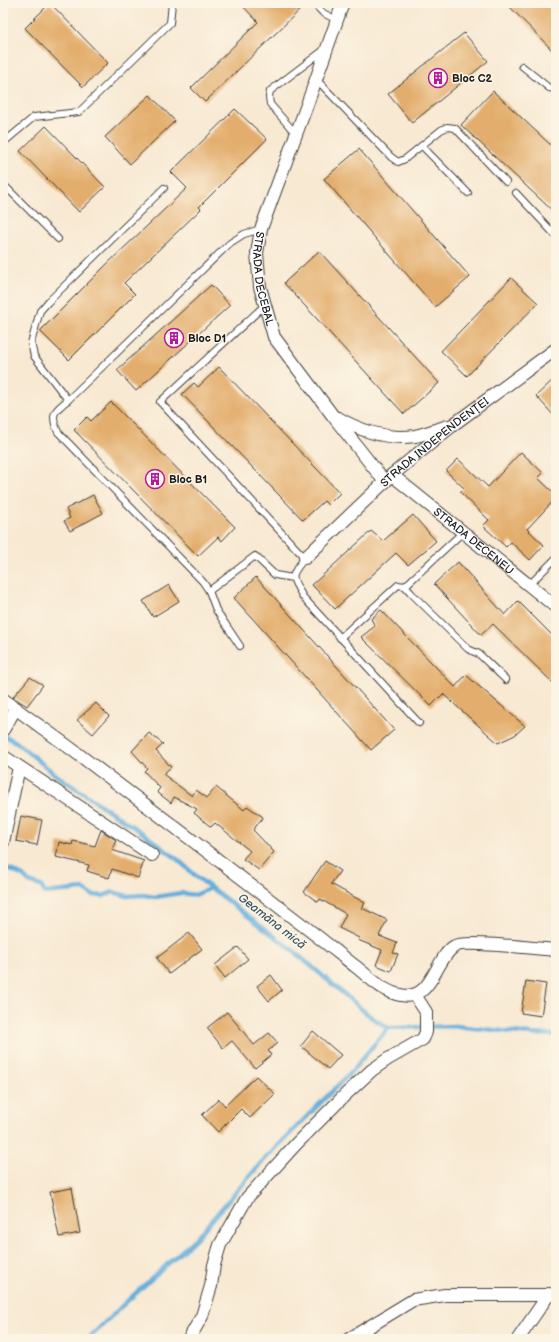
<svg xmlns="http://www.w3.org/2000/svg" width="559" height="1342" font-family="'Balsamiq Sans',sans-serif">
	<rect width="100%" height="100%" fill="#fcf5e5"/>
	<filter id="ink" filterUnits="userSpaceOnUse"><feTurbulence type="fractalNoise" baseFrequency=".025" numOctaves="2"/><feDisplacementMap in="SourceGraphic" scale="8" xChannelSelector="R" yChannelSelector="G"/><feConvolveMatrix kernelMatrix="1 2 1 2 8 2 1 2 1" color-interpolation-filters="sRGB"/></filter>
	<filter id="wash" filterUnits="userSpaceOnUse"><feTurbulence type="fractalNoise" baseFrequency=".012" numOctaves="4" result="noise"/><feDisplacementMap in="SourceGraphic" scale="16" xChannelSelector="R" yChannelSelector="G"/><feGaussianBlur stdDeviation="0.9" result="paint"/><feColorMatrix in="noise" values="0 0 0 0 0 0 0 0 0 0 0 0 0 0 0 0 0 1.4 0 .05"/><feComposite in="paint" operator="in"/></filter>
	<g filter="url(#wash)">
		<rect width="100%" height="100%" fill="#f8e9d3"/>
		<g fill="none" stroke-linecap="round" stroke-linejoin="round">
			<g stroke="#64aedc" stroke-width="4.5">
				<path d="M3,735l13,7 40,33 85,57 35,26 22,20 92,70 81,69 17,11 68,-2 75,8 25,1"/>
				<path d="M3,868l8,2 12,6 6,6 12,4 4,7 38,-4 9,6 11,1 10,-4 14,4 16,-1 12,2 26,-4 14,2 16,-7"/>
				<path d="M88,1339l35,-34 74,-68 65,-75 91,-92 35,-42"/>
			</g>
		</g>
		<g id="blocks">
			<g fill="#e3ae6d">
				<path d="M50,3l58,60 -25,24 -58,-59z"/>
				<path d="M240,3h67l-102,99 -14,-14 67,-66z"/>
				<path d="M506,3h45l5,5v46z"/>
				<path d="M464,33l24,28 -76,62 -24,-29z"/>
				<path d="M493,91l63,59v64l-95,-89z"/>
				<path d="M150,95l25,26 -45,43 -25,-27z"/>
				<path d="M235,109l32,30 -68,68 2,2 -77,74 11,11 -66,66 -29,-29 66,-66 81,-77 -16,-16z"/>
				<path d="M46,126l59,61 -26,25 -59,-61z"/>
				<path d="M359,149l111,128 -35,30 -111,-128z"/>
				<path d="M319,251l120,132 -35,31 -120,-131z"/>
				<path d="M511,278l27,25 -71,73 -26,-25z"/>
				<path d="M211,285l19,20 -94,86 -19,-21z"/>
				<path d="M219,367l121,126 -12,12 -4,-4 -21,19 -121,-126 12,-11 4,4z"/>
				<path d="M556,377v41l-20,-22z"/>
				<path d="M111,402l124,125 -13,14 -4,-4 -20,19 -124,-126 13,-13 4,4z"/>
				<path d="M521,452l22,21 -5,5 18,17v3l-29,31 17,16 -14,15 -19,-18 -5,5 -23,-21 6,-6 -29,-28 4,-4 -18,-17 12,-12 30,28z"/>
				<path d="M93,495l10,18 -33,18 -6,-10 6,-3 -4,-9z"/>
				<path d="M413,515l23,26 -28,24 -12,-12 -61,56 -23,-24 59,-54 12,10z"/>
				<path d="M458,562l47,53 13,-14 38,38v47l-63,-62 -12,11 -47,-51z"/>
				<path d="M256,577l138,153 -23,20 -137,-152z"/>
				<path d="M169,585l10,16 -26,16 -10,-16z"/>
				<path d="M381,610l74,77 11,-12 59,51 -10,9 -17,8 -55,-49 -12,12 -70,-69 14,-11 -4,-7z"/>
				<path d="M30,677l13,8 -16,21 -14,-9z"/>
				<path d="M96,703l13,13 -16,18 -16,-14z"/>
				<path d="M149,733l14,11 -7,7 15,16 -8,7 29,22 4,-6 11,8 9,-11 28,23 3,-4 16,11 -10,13 21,22 -15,18 -16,-11 7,-8 -35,-28 -4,4 -17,-14 3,-4 -23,-12 -3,6 -14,-11 3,-4 -16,-17 3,-3 -15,-17z"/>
				<path d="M21,816l21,4 -5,25 -21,-4z"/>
				<path d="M101,830l15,10 -4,10 32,11 -6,17 -26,-9 -3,9 -22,-7 2,-6 -33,-8 3,-15 13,3 1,-4 22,5z"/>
				<path d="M325,861l15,10 -9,13 34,19 -3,5 25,12 -8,16 18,7 -4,10 5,1 -7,17 -15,-6 6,-15 -24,-10 1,-2 -20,-10 7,-14 -26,-15 -2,3 -14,-10z"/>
				<path d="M189,933l13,16 -33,25 -12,-16z"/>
				<path d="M238,947l10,12 -23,19 -10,-13z"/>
				<path d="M271,975l11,15 -13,11 -12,-15z"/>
				<path d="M526,981l20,3 -5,32 -20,-3z"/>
				<path d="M227,1012l27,33 15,-12 9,10 -10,8 3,4 -16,13 -23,-27 -9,7 -16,-20z"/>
				<path d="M313,1031l28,24 -13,14 -27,-23z"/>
				<path d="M256,1076l19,18 -25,24 -9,-9 -23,23 -16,-17 17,-16 6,7z"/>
				<path d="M72,1188l8,45 -21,4 -9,-45z"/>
			</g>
		</g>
	</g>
	<g filter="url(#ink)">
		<use href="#blocks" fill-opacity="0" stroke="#3d3b37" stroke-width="1"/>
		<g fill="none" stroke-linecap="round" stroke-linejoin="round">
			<defs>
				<g id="service">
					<path d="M313,3l10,10 14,7"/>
					<path d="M522,66l27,22 7,1"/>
					<path d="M316,79l75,78 7,5 7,-3 36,-29 6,-3 8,1 51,54"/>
					<path d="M296,134l-26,-30 -1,-7 1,-6 54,-41"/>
					<path d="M3,143l31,-26 45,-5 91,-89 2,-20"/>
					<path d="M422,146l46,47"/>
					<path d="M3,184l55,55"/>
					<path d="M516,193l40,43"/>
					<path d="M265,305l-105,97 145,156c-16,19 -14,18 -2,39l116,126"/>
					<path d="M68,400l-34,-44 -3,-13 9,-32 8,-9 116,-114"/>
					<path d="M529,585l27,-27"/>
					<path d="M405,586l58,-54"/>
					<path d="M209,591l46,-35 20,19 18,3"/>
					<path d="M340,638l58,-53 7,1 7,8 56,55 11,5 27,26"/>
					<path d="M240,646l-24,-36 -7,-19 -6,-9 -145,-150c-8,-18 -4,-21 10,-32l162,-157 14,-9 17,-5"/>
				</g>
				<g id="minor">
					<path id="s1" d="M343,3l-35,99 -47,127 -4,24 3,34 14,50 59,79 52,66"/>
					<path d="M338,418c23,13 49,22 77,18 11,-2 22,-7 33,-10"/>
					<path id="s2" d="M392,475l164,132"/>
					<path id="s3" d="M305,558l87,-83 62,-51 102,-75"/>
					<path d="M3,699c26,20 53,38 79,58 72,54 143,108 214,163 20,15 40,31 59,46 14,11 28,26 46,29 32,7 34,-38 54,-49 10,-6 85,3 101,4"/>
					<path d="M3,730l13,-22"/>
					<path d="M3,756l149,99"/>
					<path d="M3,842l16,-75"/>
					<path d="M189,1339l13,-23 9,-30 3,-21 6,-20 27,-47 49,-54 50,-50 26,-24 16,-11 35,-20 3,-7v-20l-11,-17"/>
					<path d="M349,1339l64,-39 32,-5h111"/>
					<path d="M518,1339l31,-45"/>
				</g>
			</defs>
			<use href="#service" stroke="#3d3b37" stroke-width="8"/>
			<use href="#minor" stroke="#3d3b37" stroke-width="14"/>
			<use href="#service" stroke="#fff" stroke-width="6"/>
			<use href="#minor" stroke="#fff" stroke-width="12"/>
		</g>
	</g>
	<defs>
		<symbol id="building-ring" viewBox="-11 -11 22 22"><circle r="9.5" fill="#fcf5e5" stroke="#b5179e" stroke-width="1.5"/><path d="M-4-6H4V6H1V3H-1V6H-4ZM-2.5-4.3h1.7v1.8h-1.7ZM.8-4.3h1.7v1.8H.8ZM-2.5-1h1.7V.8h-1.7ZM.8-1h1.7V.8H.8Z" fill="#b5179e"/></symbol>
	</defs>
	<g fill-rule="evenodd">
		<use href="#building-ring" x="427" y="67" width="22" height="22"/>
		<use href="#building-ring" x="163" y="327" width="22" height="22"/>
		<use href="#building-ring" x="144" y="468" width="22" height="22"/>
	</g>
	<g text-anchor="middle" stroke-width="3" stroke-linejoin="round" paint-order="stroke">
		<g font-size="11" font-weight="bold" fill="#1c1c1c" stroke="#fcf5e5" text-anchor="start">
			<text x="452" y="82">Bloc C2</text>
			<text x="188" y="342">Bloc D1</text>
			<text x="169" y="483">Bloc B1</text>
		</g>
		<g font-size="11" fill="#1c1c1c" stroke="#fcf5e5">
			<text dy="4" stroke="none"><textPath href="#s1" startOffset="291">STRADA DECEBAL</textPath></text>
			<text dy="4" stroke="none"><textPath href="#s3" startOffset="174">STRADA INDEPENDENȚEI</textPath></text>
			<text dy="4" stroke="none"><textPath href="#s2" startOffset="105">STRADA DECENEU</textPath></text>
		</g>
		<g font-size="12" font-style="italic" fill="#395669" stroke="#fcf5e5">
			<text transform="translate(272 921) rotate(38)" y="4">Geamăna mică</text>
		</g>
	</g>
	<rect width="559" height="1342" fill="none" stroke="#fcf5e5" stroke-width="16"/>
</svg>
